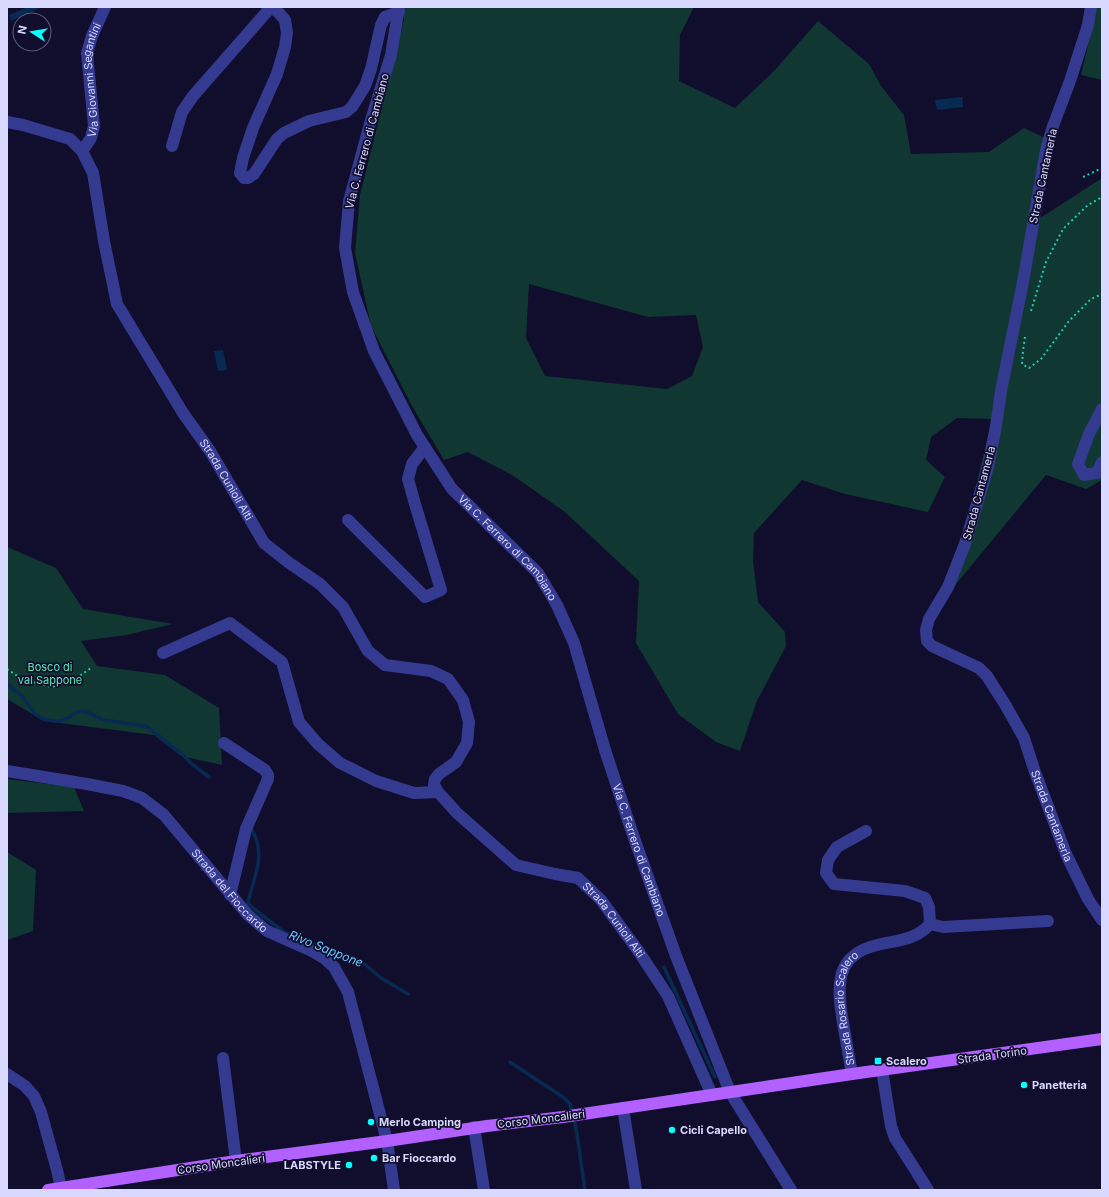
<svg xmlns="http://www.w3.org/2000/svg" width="1109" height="1197" font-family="Inter,sans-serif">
	<rect width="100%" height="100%" fill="#100e2c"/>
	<g fill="#103731" fill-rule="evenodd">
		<path d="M401,7h293l-14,28 -1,46 56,27 39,-37 44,-50 51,43 12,22 23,29 7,39 78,-2 35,-24 21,10 -14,86 71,-46v302l-16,9 -40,-14 -113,137 36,-96 23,-97 -35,-1 -26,19 -5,23 19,17 -17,35 -83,-18 -43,-14 -48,53 -1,29 5,40 27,30 1,14 -30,57 -16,48 -24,-9 -38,-28 -42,-71 3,-62 -74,-69 -53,-37 -44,-23 -24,8 -32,-54 -41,-80 -16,-73 5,-58 44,-176zM529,284l119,33 48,-2 7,32 -11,29 -25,13 -122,-13 -19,-38z"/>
		<path d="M1097,7h5v73l-21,-5z"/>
		<path d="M7,547l49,21 27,41 90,15 -47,11 -45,6 16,25 68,9 54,33 3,57 -41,-9 -27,-21 -110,-14 -37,-22z"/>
		<path d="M7,779l67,8 10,24 -77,2z"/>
		<path d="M7,852l29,18 -3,61 -26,9z"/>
	</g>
	<g fill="#072a52">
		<path d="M28,7h14l-31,14 -2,-6z"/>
		<path d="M962,97l1,10 -26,3 -2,-10z"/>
		<path d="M223,350l4,20 -9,1 -4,-20z"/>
	</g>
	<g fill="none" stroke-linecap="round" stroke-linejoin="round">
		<g stroke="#072a52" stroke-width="3.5">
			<path d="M7,684l16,13 12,17 8,5 11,2h6l10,-4 5,-4 6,-2 6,1 17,8 42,6 36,28 10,10 17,13"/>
			<path d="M252,830c2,4 4,8 5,12 6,20 -5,41 -9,61l6,6 30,23 42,17 18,5 18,8 19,16 27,16"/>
			<path d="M664,967l51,110"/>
			<path d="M510,1062l53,35 7,7 6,24 9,62"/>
		</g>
		<g stroke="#23c9ad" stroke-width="2" stroke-dasharray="2 3" stroke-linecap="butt">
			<path d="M1083,177l15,-7h4"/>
			<path d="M1031,311l15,-49 17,-33 25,-24 14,-8"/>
			<path d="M1025,337l-2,14 -1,13 7,4 12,-9 28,-38 22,-22 11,-5"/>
			<path d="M7,669l15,10 29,8 20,-5 20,-14"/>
		</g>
		<g stroke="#343a90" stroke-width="12">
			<path id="s1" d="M399,7l-8,48 -20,65 -22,81 -4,47 8,44 21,59 43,84 35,54 86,84 19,32 17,38 31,107 28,85 43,121 54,136 61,98"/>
			<path id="s2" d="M1091,7l-3,18 -18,56 -17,45 -7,24 -23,132 -22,109 -5,35 -8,41 -23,77 -17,43 -19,32 -3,11 1,11 5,5 47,22 8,8 19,30 18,32 11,34 31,82 22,45 14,21"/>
			<path id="s3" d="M7,122l16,3 47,14 12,12 11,22 11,68 13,63 66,109 27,38 54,92 24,19 32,22 23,23 25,44 17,14 46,6 17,8 15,21 6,22 -2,21 -11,19 -17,12 -4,5 -1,6 4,7 19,21 59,52 39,9 23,4 23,22 38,52 29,44 44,99"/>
			<path d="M172,146l10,-34 11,-16 78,-89 8,6 6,7 2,13 -2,14 -8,27 -24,54 -10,30 -3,15 4,5h4l6,-4 23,-35 7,-6 25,-12 37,-9 6,-5 13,-21 6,-17 10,-44 4,-8 14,-5"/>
			<path id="s4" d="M82,151l9,-13 3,-12 -7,-73 5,-17 13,-29"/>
			<path d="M1102,409l-13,25 -11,30 6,11 13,-2 5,-11"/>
			<path d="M348,520l77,77 16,-7 -26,-86 -7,-25 4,-15 13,-17"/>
			<path d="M163,653l67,-30 52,39 17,60 19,22 22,19 36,18 38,12 24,-1"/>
			<path d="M224,743l41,27 3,5v4l-22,50 -16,66"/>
			<path id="s5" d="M7,771l80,13 36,7 19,7 22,17 84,100 19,16 45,20 12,7 10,9 14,25 39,149 7,49"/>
			<path d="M930,924l13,3 105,-6"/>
			<path d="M223,1058l13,103"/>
			<path d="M882,1070l9,56 4,12 33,52"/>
			<path d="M7,1074l18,12 9,10 7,16 16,58 4,18"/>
			<path id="s6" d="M852,1074c-3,-17 -6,-34 -9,-51 -6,-36 -9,-68 34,-78 19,-5 38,-4 53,-21l-1,-17 -4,-9 -20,-7 -71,-7 -8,-11 2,-13 9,-13 29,-16"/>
			<path d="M623,1108l13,82"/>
			<path d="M474,1127l10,63"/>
		</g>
		<path stroke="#b260ff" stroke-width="12" d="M48,1190l188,-29 151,-20 100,-15 76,-9 289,-43 250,-35"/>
	</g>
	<g fill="#05fffd" stroke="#100e2c" stroke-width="1.5">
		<rect x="874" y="1057" width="8" height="8" rx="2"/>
		<circle cx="1024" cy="1085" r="4"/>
		<circle cx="371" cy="1122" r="4"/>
		<circle cx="672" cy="1130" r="4"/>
		<circle cx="374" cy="1158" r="4"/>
		<circle cx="349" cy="1165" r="4"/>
	</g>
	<g text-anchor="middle" stroke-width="3.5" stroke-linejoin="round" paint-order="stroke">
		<g font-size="11" fill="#d9d9ff" stroke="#100e2c">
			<text dy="4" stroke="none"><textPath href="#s4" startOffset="75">Via Giovanni Segantini</textPath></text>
			<text transform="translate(367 141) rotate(-75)" y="4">Via C. Ferrero di Cambiano</text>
			<text transform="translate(1043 176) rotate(-78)" y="4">Strada Cantamerla</text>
			<text dy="4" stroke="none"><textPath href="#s3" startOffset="447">Strada Cunioli Alti</textPath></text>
			<text transform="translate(979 493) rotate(-75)" y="4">Strada Cantamerla</text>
			<text dy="4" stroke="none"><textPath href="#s1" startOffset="595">Via C. Ferrero di Cambiano</textPath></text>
			<text dy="4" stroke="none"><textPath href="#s2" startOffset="884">Strada Cantamerla</textPath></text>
			<text dy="4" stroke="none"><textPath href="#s1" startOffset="930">Via C. Ferrero di Cambiano</textPath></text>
			<text dy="4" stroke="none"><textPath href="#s5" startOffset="266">Strada del Fioccardo</textPath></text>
			<text dy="4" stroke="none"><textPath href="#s3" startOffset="1119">Strada Cunioli Alti</textPath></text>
			<text dy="4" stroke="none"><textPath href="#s6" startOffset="68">Strada Rosario Scalero</textPath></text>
			<text transform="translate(992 1055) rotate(-8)" y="4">Strada Torino</text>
			<text transform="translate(541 1119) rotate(-7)" y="4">Corso Moncalieri</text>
			<text transform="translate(221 1164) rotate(-8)" y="4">Corso Moncalieri</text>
		</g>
		<g font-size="11" fill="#57edb7" stroke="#100e2c">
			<text x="50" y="671">Bosco di<tspan x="50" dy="13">val Sappone</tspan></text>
		</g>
		<g font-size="11" font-weight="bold" fill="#d9d9ff" stroke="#100e2c" text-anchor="start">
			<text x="886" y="1065">Scalero</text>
			<text x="1032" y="1089">Panetteria</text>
			<text x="379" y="1126">Merlo Camping</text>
			<text x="680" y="1134">Cicli Capello</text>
			<text x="382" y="1162">Bar Fioccardo</text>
			<text x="341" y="1169" text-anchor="end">LABSTYLE</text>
		</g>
		<g font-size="12" font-style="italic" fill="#67c9ff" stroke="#100e2c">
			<text transform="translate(326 949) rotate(22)" y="4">Rivo Sappone</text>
		</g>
	</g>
	<rect width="1109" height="1197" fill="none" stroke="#d9d9ff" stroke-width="16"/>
	<g transform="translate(32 32) rotate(282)"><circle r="19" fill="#100e2c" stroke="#605f80"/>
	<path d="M0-3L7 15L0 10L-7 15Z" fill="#05fffd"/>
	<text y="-6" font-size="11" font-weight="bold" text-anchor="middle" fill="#d9d9ff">N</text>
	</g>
</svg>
